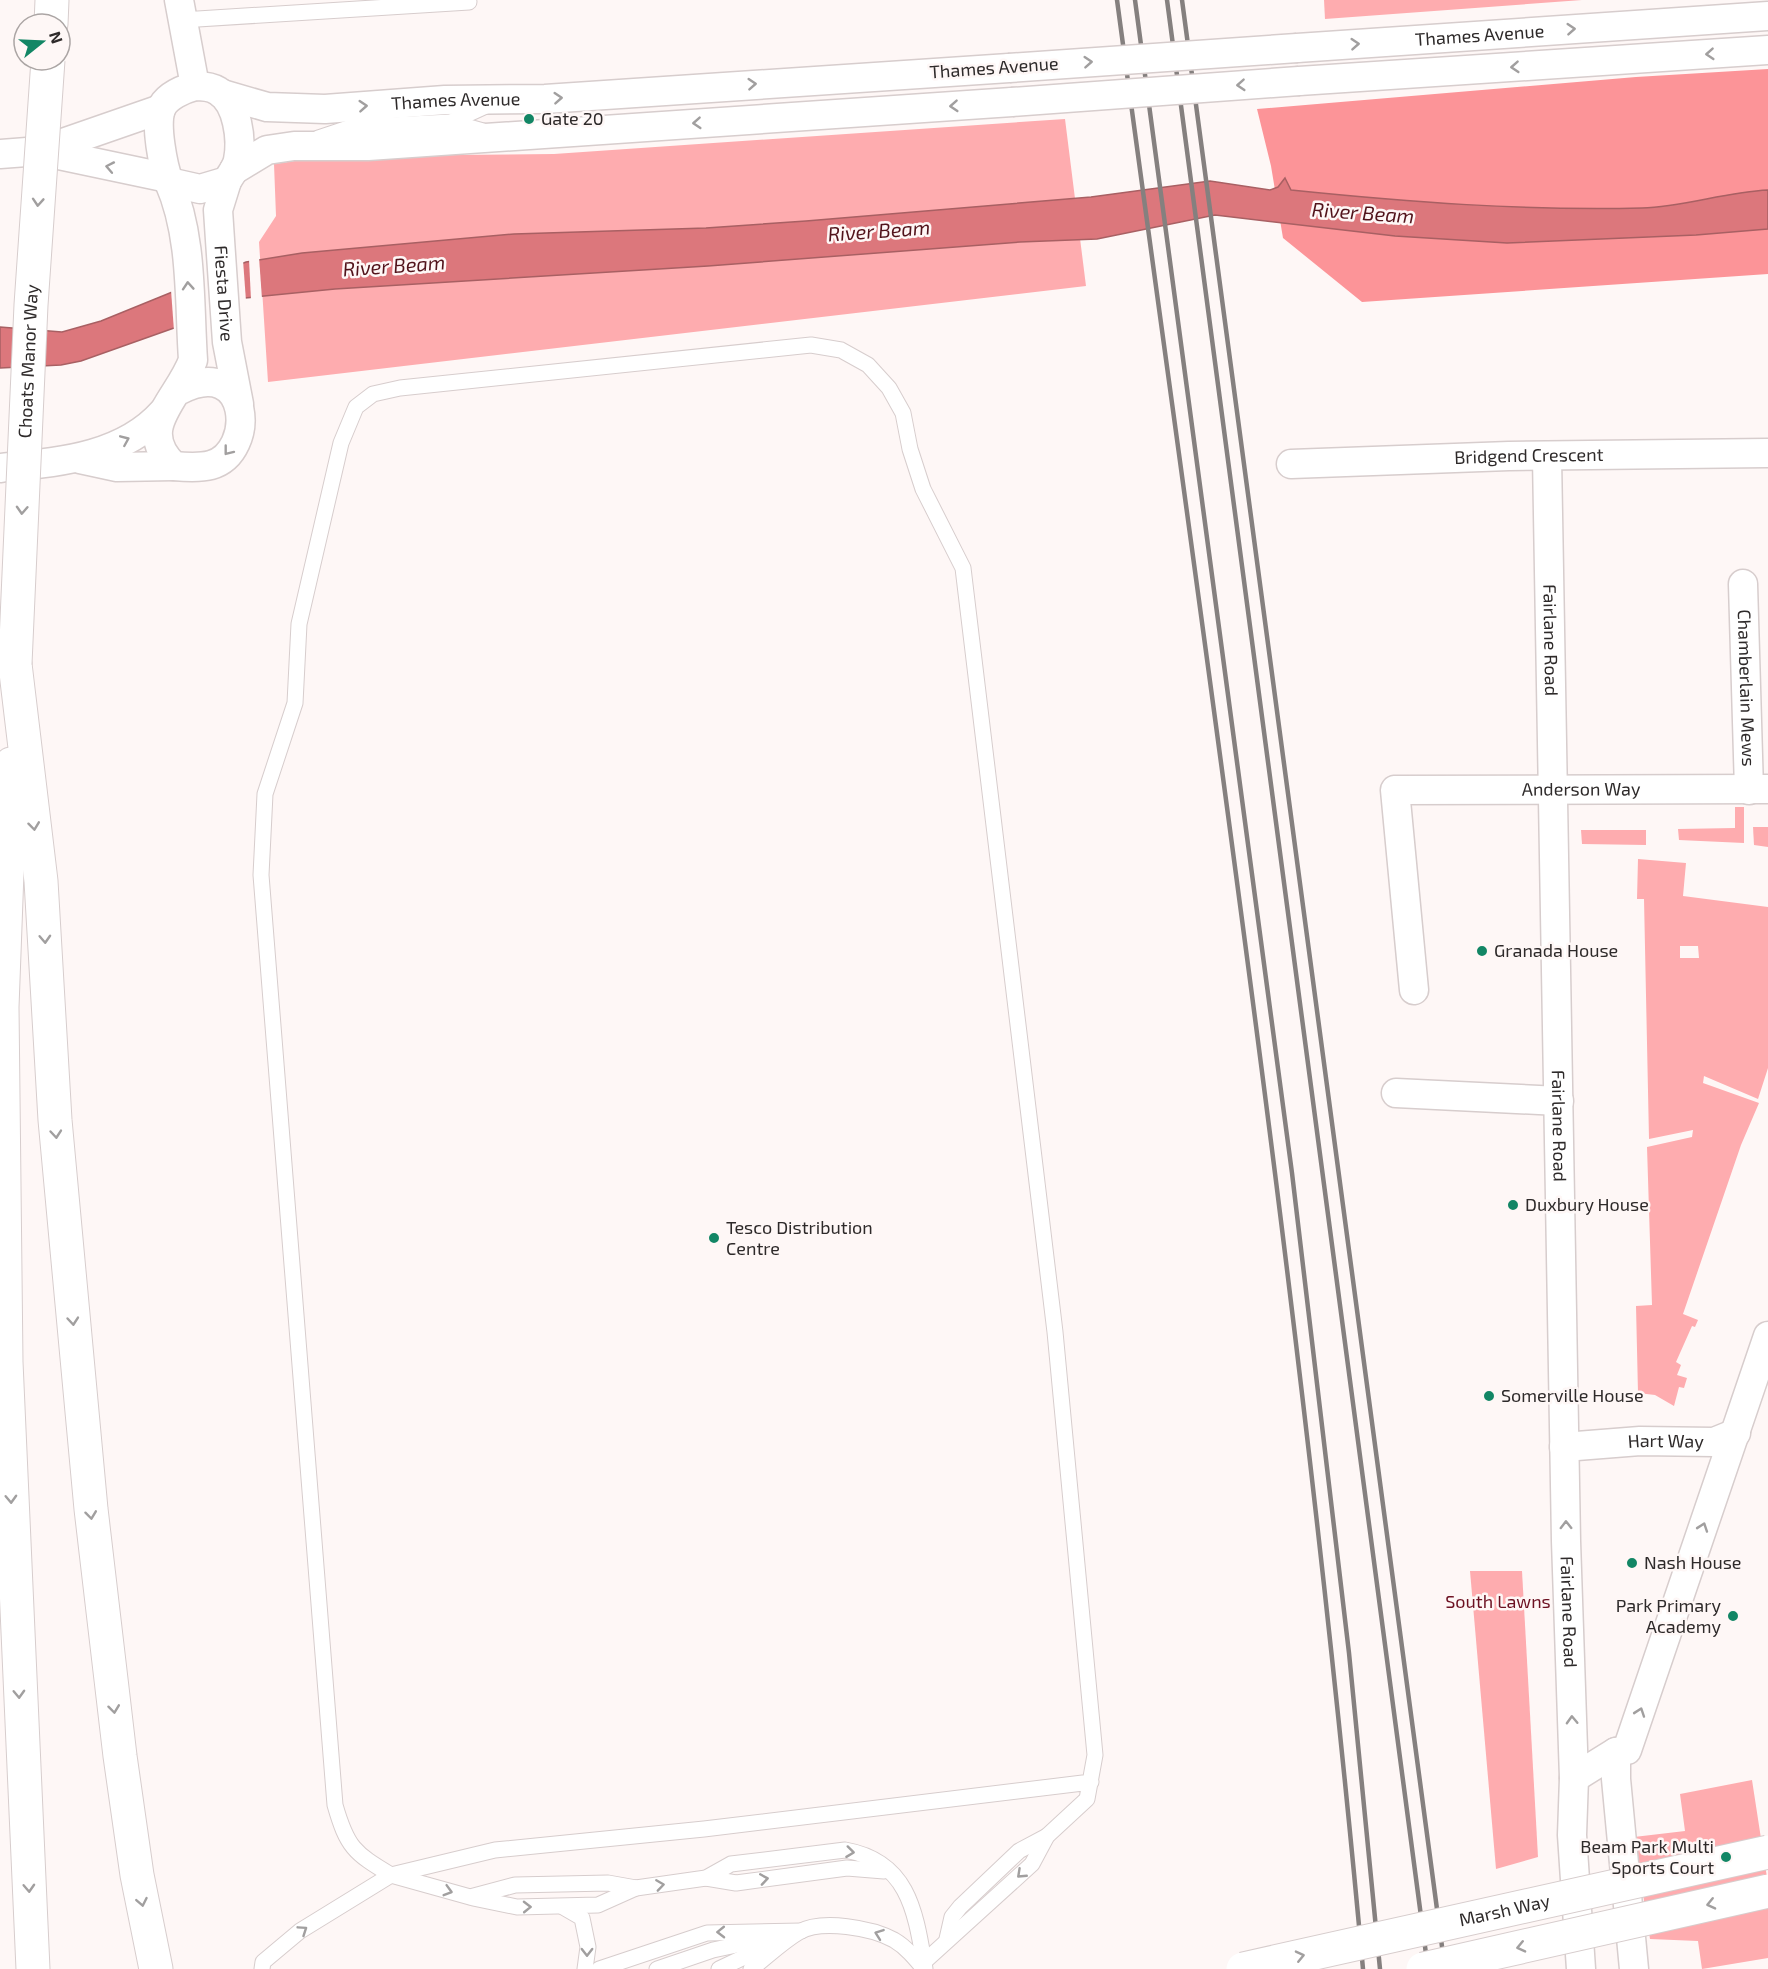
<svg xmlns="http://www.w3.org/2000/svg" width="1768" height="1969" font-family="'Exo 2',sans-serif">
	<rect width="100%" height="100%" fill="#fef7f6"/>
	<g fill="#feacaf" fill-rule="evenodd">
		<path d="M1324,0h258l-257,19z"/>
		<path d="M1065,119l21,167 -818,96 -9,-140 17,-26 -2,-52 55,-8 225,-2z"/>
		<path d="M1735,807h9v36l-65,-3 -1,-11 57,-1z"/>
		<path d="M1753,827h15v20l-14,-2z"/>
		<path d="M1581,830h65v15l-64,-1z"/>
		<path d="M1638,859l48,4 -3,33 85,11v161l-10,31 -54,-23 -1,7 56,20 -18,42 -58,169 15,6 -3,7 -3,-1 -16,36 5,3 -4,10 10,3 -3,10 -5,-1 -5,19 -19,-11 -17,-2 -2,-87 16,-1 -5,-158 45,-10 1,-7 -44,9 -5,-240h-7zM1680,946h18l1,12h-19z"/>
		<path d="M1470,1571h52l16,286 -42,12z"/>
		<path d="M1752,1780l16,104v74l-66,11 -4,-28 -48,-2 -16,-102 51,-6 -5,-37z"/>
	</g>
	<path fill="#fc9498" d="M1768,69v205l-406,28 -79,-64 -12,-72 -14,-57 379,-32z"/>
	<path fill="#dc777c" stroke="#a86063" stroke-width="1.5" d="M1285,178l6,12c117,12 234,21 351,18 42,-1 83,-16 126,-18v39l-72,6 -189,8 -112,-7 -180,-21 -118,24 -77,3 -312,24 -373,23 -90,9 -71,30 -93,33 -20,4 -61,3v-41l62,5 39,-11 145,-59 56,-9 212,-19 192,-6 100,-7 285,-24 119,-16 60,9 8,-3z"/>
	<g fill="#fef7f6">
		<path d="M259,257l3,42 -11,1 -2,-41z"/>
		<path d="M243,260l3,41 -72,30 -3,-41z"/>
	</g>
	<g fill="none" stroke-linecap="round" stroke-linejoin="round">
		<defs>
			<g id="lane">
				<path d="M182,20l287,-18"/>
				<path d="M483,131l-32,-9 35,-16"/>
				<path d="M318,138l33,-11 100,-5"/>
				<path d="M706,1878l30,5 111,-15 37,3"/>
				<path d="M473,1898l44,9 81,-2 38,-17"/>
				<path d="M563,1907l19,11 6,29 -3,22"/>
				<path d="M947,1939l5,-22 8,-10 59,-56 28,-15"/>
				<path d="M262,1969l1,-7 37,-31 91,-56 79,22 45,-12 93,-2 28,5 70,-10 25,-14 114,-14c62,11 70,59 79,112"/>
				<path d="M599,1969l108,-36 94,-2"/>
				<path d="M657,1969l56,-19 56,-12"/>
				<path d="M719,1969l55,-26"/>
				<path d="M751,1969c16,-12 31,-27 48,-37 23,-13 73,-4 95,8 12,7 21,18 30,29"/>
				<path d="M925,1969l-1,-7 108,-98 15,-28 40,-37 8,-44 -40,-423 -92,-764 -40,-79 -13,-40 -7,-36 -14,-25 -21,-23 -27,-15 -30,-5 -411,43 -27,6 -17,13 -15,36 -42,181 -4,79 -30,91 -4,81 74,930c12,42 19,48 56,70l104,-25 209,-21 387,-47"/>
			</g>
			<g id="street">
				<path d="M179,0l16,86"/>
				<path id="s1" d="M1297,48l471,-32"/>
				<path d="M1299,81l469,-31"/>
				<path d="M195,86c8,0 17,1 23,5 20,12 24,49 20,69 -2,9 -7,14 -11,21l-27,8 -31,-7c-6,-16 -14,-57 -8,-73 5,-13 23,-20 34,-23z"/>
				<path id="s2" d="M222,94l45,13 58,2 120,-9 100,-1 464,-31"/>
				<path d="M40,151l128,27"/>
				<path d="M0,154l40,-3 121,-42"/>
				<path d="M234,170l33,-20 27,-4h74l644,-44"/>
				<path id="s3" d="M227,181l-9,29 2,30 7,102 12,62"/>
				<path d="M169,182c24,54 20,120 24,178 -14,39 -59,68 -19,106 11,1 26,2 37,-1 46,-13 40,-111 -31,-75"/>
				<path id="s4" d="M1547,457l19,1084 8,237 -2,57 9,134"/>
				<path d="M80,459l37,8 57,-1"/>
				<path id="s5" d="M1291,464l218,-8 259,-3"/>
				<path d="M0,468c57,-6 122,-10 163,-56"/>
				<path id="s6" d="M1743,584l6,206"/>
				<path id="s7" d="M1414,990l-19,-200 373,-1"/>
				<path d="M1396,1093l163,8"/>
				<path id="s8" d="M1564,1447l76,-6 74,1 22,-9"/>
				<path d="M1616,1752v27l18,190"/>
				<path d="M1574,1778l42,-26 11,-2 141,-414"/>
			</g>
			<g id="highway">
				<path d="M51,24l1,-24"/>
				<path d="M15,664l26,217 14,239 36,389 29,247 17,119 19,94"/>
				<path d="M11,764l-9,243 4,355 27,607"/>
			</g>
		</defs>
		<use href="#lane" stroke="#d7cdcd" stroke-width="17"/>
		<use href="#street" stroke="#d7cdcd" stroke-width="31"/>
		<use href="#highway" stroke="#d7cdcd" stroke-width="35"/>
		<use href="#lane" stroke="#fff" stroke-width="15"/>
		<use href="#street" stroke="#fff" stroke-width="28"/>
		<use href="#highway" stroke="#fff" stroke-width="33"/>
		<g stroke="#85807f" stroke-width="4.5">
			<path d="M1117,0c88,655 186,1310 246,1969"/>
			<path d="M1135,0l157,1173 57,480 31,316"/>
			<path d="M1167,0l261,1969"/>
			<path d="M1182,0l263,1969"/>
		</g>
		<defs>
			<g id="street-bridge">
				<path d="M1009,68l288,-20"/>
				<path d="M1012,102l287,-21"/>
			</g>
			<g id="primary-bridge">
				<path id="s9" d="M1243,1969l525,-117"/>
				<path d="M1423,1969l345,-78"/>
			</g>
			<g id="highway-bridge">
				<path id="s10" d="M15,664l16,-359 17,-245"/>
			</g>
		</defs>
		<use href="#street-bridge" stroke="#d7cdcd" stroke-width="31" stroke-linecap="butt"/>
		<use href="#primary-bridge" stroke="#d7cdcd" stroke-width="35" stroke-linecap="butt"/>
		<use href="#highway-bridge" stroke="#d7cdcd" stroke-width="35" stroke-linecap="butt"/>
		<use href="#street-bridge" stroke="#fff" stroke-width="28"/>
		<use href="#primary-bridge" stroke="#fff" stroke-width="33"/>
		<use href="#highway-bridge" stroke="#fff" stroke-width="33"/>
	</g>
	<defs><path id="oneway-chevron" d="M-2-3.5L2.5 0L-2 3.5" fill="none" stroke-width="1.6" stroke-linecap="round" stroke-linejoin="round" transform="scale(1.5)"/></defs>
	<g stroke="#a19f9f">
		<use href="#oneway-chevron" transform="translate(1571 29) rotate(-4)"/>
		<use href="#oneway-chevron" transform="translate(1355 44) rotate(-4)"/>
		<use href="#oneway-chevron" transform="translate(1710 54) rotate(176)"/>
		<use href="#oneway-chevron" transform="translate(1088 62) rotate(-4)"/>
		<use href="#oneway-chevron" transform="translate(1515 67) rotate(176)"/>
		<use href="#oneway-chevron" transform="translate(752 84) rotate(-4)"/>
		<use href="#oneway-chevron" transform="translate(1241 85) rotate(176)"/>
		<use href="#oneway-chevron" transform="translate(558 98) rotate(-4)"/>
		<use href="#oneway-chevron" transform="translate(363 106) rotate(-4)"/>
		<use href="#oneway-chevron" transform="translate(954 106) rotate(176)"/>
		<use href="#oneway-chevron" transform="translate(697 123) rotate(176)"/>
		<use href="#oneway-chevron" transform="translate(110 167) rotate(-169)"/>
		<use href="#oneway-chevron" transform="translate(38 202) rotate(94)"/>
		<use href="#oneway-chevron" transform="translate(188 286) rotate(-94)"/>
		<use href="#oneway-chevron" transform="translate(125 440) rotate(-23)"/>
		<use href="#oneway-chevron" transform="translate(228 451) rotate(128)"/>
		<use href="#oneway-chevron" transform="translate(22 510) rotate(93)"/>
		<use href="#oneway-chevron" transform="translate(34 826) rotate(83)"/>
		<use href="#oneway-chevron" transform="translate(45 939) rotate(87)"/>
		<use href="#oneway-chevron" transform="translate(56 1134) rotate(85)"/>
		<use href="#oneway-chevron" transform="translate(73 1321) rotate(85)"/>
		<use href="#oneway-chevron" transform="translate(11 1499) rotate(88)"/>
		<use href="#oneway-chevron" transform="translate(91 1515) rotate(83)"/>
		<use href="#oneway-chevron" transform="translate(1566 1525) rotate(-91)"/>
		<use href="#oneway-chevron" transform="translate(1703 1527) rotate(-71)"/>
		<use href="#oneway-chevron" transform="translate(19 1694) rotate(88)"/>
		<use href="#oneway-chevron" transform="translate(114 1709) rotate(83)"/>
		<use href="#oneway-chevron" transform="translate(1640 1712) rotate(-71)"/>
		<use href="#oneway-chevron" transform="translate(1572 1720) rotate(-92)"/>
		<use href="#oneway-chevron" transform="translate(850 1852) rotate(7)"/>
		<use href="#oneway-chevron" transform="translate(1021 1874) rotate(137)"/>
		<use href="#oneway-chevron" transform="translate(764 1879) rotate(-9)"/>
		<use href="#oneway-chevron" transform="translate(660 1885) rotate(-8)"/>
		<use href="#oneway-chevron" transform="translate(29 1888) rotate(87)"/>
		<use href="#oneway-chevron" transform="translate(448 1891) rotate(16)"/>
		<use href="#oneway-chevron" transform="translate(142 1902) rotate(79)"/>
		<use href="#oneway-chevron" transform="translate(1711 1904) rotate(167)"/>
		<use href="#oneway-chevron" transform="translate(527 1907) rotate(-1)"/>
		<use href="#oneway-chevron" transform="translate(303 1930) rotate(-34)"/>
		<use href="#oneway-chevron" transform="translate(721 1932) rotate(179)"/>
		<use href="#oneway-chevron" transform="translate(879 1934) rotate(-160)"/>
		<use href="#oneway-chevron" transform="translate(1521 1947) rotate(167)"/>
		<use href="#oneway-chevron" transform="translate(587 1952) rotate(90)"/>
		<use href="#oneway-chevron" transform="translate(1300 1956) rotate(-13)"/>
	</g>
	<g fill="#128665" stroke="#fef7f6" stroke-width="2">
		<circle cx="529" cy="119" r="6"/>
		<circle cx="1482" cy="951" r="6"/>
		<circle cx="1513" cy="1205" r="6"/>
		<circle cx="714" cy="1238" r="6"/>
		<circle cx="1489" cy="1396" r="6"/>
		<circle cx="1632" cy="1563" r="6"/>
		<circle cx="1733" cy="1616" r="6"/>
		<circle cx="1726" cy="1857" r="6"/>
	</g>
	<g text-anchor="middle" stroke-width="5" stroke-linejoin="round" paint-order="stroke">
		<g font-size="18" fill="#2e2a2a" stroke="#fef7f6">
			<text dy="6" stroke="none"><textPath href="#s1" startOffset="183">Thames Avenue</textPath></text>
			<text transform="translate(994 68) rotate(-4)" y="6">Thames Avenue</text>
			<text dy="6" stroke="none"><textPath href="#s2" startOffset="236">Thames Avenue</textPath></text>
			<text dy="6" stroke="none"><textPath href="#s3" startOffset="114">Fiesta Drive</textPath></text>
			<text dy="6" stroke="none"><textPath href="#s10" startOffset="303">Choats Manor Way</textPath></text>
			<text dy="6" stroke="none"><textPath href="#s5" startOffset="238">Bridgend Crescent</textPath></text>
			<text dy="6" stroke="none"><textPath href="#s4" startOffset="183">Fairlane Road</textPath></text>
			<text dy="6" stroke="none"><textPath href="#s6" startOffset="104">Chamberlain Mews</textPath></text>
			<text dy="6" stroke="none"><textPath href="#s7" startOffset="387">Anderson Way</textPath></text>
			<text dy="6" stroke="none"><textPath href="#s4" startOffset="669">Fairlane Road</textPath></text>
			<text dy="6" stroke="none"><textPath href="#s8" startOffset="102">Hart Way</textPath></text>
			<text dy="6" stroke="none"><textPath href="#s4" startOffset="1155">Fairlane Road</textPath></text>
			<text dy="6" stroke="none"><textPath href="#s9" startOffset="268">Marsh Way</textPath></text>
		</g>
		<g font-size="18" fill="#2e2a2a" stroke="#fef7f6" text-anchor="start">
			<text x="541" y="125">Gate 20</text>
			<text x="1494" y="957">Granada House</text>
			<text x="1525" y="1211">Duxbury House</text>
			<text x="726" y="1234">Tesco Distribution<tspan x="726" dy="21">Centre</tspan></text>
			<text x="1501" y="1402">Somerville House</text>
			<text x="1644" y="1569">Nash House</text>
			<text x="1721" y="1612" text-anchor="end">Park Primary<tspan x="1721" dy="21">Academy</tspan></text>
			<text x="1714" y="1853" text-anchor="end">Beam Park Multi<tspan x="1714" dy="21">Sports Court</tspan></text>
		</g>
		<g font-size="18" fill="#6c1021" stroke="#fef7f6">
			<text x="1498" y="1608">South Lawns</text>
		</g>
		<g font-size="20" font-style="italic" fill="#52131b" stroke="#fef7f6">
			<text transform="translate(1363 213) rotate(4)" y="7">River Beam</text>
			<text transform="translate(879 231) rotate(-4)" y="7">River Beam</text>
			<text transform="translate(394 266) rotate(-4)" y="7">River Beam</text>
		</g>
	</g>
	<g transform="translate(42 42) rotate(72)"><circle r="28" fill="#fef7f6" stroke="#aba5a4" stroke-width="1.5"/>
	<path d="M0-4.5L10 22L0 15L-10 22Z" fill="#128665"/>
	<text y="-9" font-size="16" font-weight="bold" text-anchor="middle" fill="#2e2a2a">N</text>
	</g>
</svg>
